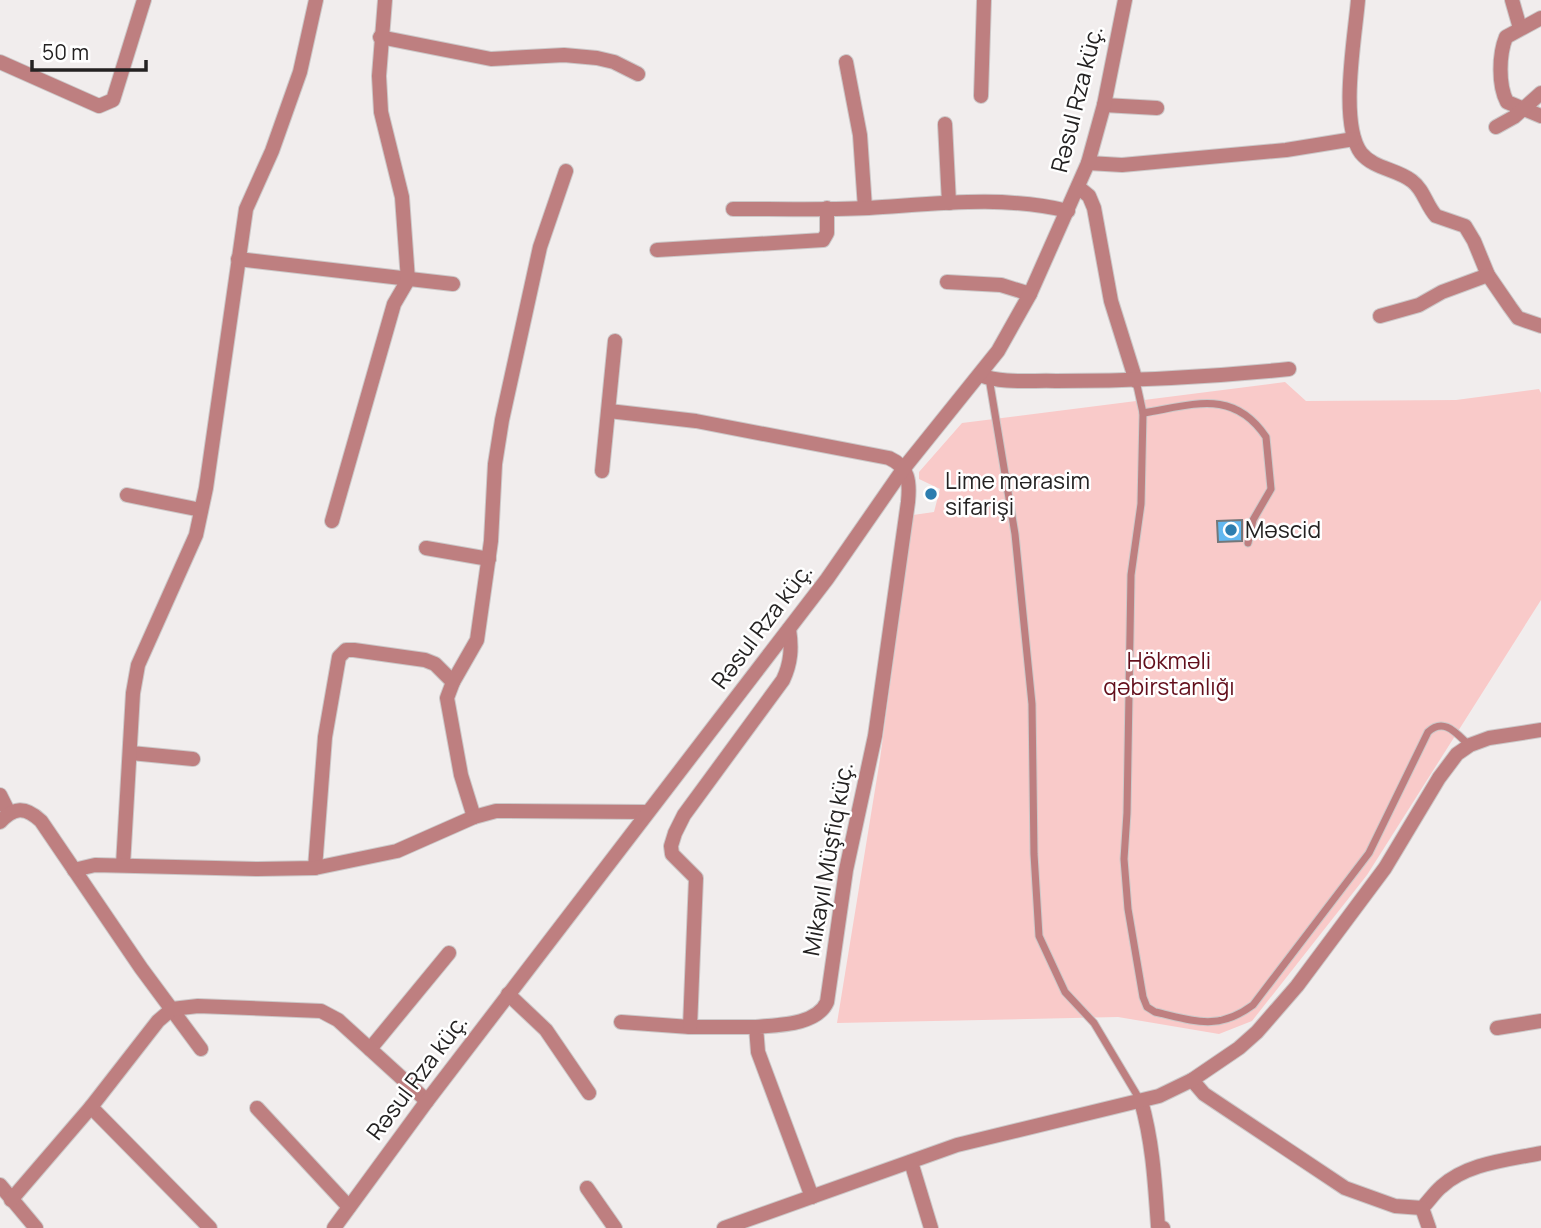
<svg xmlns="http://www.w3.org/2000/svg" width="1541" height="1228" font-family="Manrope,sans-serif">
	<rect width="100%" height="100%" fill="#f1eded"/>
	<path fill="#f9cac9" d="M1285,382l21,19 150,-1 83,-11 2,4v207l-174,275 -115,146 -33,13 -101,-17 -281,6 43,-264 33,-244 21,-3 6,-23 -21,-10v-7l43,-49z"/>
	<path fill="#63b8f0" stroke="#747779" stroke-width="2" d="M1242,520v21l-24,1 -1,-21z"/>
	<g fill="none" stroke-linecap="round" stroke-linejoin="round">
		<defs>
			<g id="service">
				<path d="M989,378l26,156 17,170 2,150 5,82 26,56 29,31 46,77"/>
				<path d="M1136,381l7,32 -2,91 -10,71 -4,238 -3,46 4,50 15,88 4,10 8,5c40,9 63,19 98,-7l116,-152 59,-121c16,-15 28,1 41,13"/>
				<path d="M1143,413c50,-8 90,-25 123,24l5,52 -18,31 -5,23"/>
			</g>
			<g id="minor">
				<path d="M1358,0c-3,37 -19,123 3,153 13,16 36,16 51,28 12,9 14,24 24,35l29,10 9,15 14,34 22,32 8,11 23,8"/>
				<path d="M1512,0l8,28"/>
				<path d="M1541,18l-35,19c-7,17 -8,48 1,65l34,14"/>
				<path d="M380,37l111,22 73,-4 33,3 17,4 24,12"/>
				<path d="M0,62l99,44 14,-6 31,-100"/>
				<path d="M846,62l14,73 5,73"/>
				<path d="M981,96l3,-96"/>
				<path d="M1104,105l53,3"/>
				<path d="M945,124l4,79"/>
				<path d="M1496,127l18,-10 27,-24"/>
				<path d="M1088,163l34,2 164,-15 68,-11"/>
				<path d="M1078,187l11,9 5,12 17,93 25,80"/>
				<path d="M733,209c45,0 91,1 136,-1 66,-4 134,-13 199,3"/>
				<path d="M657,250l166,-10 4,-7v-25"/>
				<path d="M238,259l215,25"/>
				<path d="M947,282l54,3 29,9"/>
				<path d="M1380,316l39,-11 23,-13 46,-17"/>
				<path d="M980,375c23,9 52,5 76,6 78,0 155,-4 233,-12"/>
				<path d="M609,411l87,10 193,37c20,9 21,24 19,44l-33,234 -29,134 -19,132c-10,23 -49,23 -71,25l2,25 54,145"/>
				<path d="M602,471l13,-130"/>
				<path d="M127,495l74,15"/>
				<path d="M332,521l62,-217 14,-24 -6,-83 -21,-85 -2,-36 6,-76"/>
				<path d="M426,548l63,11"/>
				<path d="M131,753l62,6"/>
				<path d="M0,795l9,18"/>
				<path d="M474,817l-13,-42 -14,-77 6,-16 24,-42 14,-99 4,-77 7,-44 38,-173 26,-76"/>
				<path d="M0,822c14,-15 25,-16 41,-1l100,147 60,81"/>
				<path d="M123,865l10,-172 5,-28 58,-130 10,-47 40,-279 26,-58 28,-79 16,-72"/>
				<path d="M315,868l10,-131 14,-80 7,-7h8l71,10 10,4 18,18"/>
				<path d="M74,870l21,-5 163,4 57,-1 82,-17 77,-34 22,-6 151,1"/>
				<path d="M508,994l38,36 43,63"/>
				<path d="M621,1022l69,5h66"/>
				<path d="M690,1027l6,-149 -24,-24 -1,-8 4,-13 9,-18 99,-135c8,-17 9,-32 6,-51"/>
				<path d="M1497,1028l44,-7"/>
				<path d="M370,1049l79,-96"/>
				<path d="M1192,1080l12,14 141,94 50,18 27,2c7,-7 12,-15 19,-21 26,-24 67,-27 100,-34"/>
				<path d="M1141,1101c12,42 14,83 17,125l5,2"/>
				<path d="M91,1107l119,121"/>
				<path d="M257,1108l92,99"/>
				<path d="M911,1162l20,66"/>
				<path d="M0,1185l36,43"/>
				<path d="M587,1188l28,40"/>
				<path d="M11,1200l80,-93 67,-86 14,-12 26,-3 123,5 17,9 89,81"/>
				<path d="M1422,1208l7,20"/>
				<path d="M334,1228l93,-127 400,-522 77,-111 94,-117 32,-57 58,-131 16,-58 21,-105"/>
				<path d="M724,1228l233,-83 202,-49 33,-16 47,-32 18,-16 40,-46 88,-118 54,-90 18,-24 13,-9 19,-7 52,-8"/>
			</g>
		</defs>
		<use href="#service" stroke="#ccc8c8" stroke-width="9"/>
		<use href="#minor" stroke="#ccc8c8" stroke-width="16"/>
		<use href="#service" stroke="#be7f80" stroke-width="7"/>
		<use href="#minor" stroke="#be7f80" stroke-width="14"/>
	</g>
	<g fill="#2d7daf" stroke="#fff" stroke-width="2.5">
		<circle cx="931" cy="494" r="7"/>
		<circle cx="1231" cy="530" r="7"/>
	</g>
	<g text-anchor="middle" stroke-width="5" stroke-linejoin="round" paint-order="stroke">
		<g font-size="23" fill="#242222" stroke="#fff">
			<text transform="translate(1077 99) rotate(-76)" y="8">Rəsul Rza küç.</text>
			<text transform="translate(762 626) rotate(-53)" y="8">Rəsul Rza küç.</text>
			<text transform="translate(828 859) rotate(-80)" y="8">Mikayıl Müşfiq küç.</text>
			<text transform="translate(417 1077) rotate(-53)" y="8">Rəsul Rza küç.</text>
		</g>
		<g font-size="23" fill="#242222" stroke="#fff" text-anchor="start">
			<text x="945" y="489">Lime mərasim<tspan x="945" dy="26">sifarişi</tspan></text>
			<text x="1245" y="538">Məscid</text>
		</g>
		<g font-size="23" fill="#630f1c" stroke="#fff">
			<text x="1169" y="669">Hökməli<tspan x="1169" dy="26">qəbirstanlığı</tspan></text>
		</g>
	</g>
	<path d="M32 60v10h114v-10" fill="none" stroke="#242222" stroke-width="3.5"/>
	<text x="42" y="60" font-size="21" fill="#242222" stroke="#ffffff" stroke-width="5" paint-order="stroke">50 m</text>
</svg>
